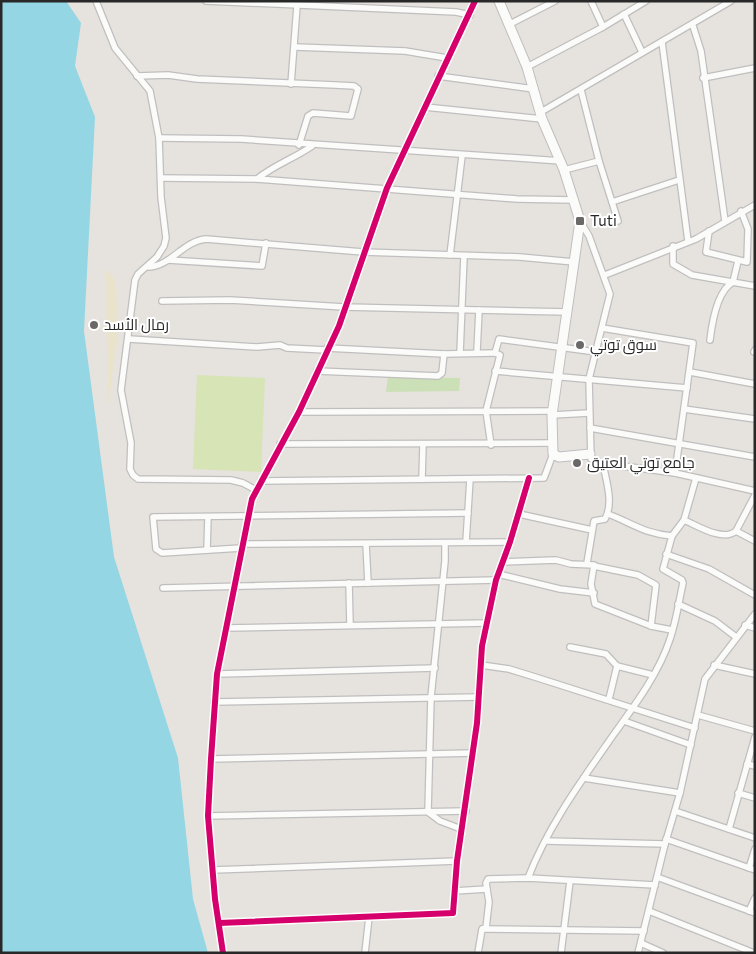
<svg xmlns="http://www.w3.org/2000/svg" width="756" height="954" font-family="Commissioner,Cairo,sans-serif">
	<rect width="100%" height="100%" fill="#e6e2de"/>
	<path fill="#cce0b8" d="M388,377l72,1 -1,13 -73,1z"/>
	<path fill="#eae3cc" d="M106,270l10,10 2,54 -10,72v45z"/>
	<path fill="#d6e4b6" d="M197,375l68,3 -4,94 -68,-3z"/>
	<path fill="#95d6e4" d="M1,1h65l15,22 -6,43 20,51 -11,214 30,226 64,201 15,141 15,54h-207z"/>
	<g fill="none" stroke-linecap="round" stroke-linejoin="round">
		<defs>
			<g id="street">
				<path d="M96,1l19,47 35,43 9,47 2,59 5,41 -2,8 -7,11 -19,17 -3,6 -14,110 10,53 -1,26 3,6 5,4 93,1 12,3 13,7"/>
				<path d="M206,1l250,11 14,3"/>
				<path d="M591,1l12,26"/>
				<path d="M624,14l18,38"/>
				<path d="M508,25l47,-24"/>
				<path d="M693,26l8,25 24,170"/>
				<path d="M662,42l26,199"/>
				<path d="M295,47l110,4 42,7"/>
				<path d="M527,67l76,-40 43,-26"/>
				<path d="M137,76l31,-1 29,4 138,6 19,1 4,3 -7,27 -38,-3 -5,3 -9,29"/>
				<path d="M438,76l96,13"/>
				<path d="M703,78l52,-10"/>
				<path d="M291,84l6,-78"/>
				<path d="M581,90l18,71 19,60"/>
				<path d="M425,107l117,12"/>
				<path d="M541,112l190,-111"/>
				<path d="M159,138l82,1 320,22"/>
				<path d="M564,170l35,-9"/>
				<path d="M162,178l95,1 260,20 57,1"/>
				<path d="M257,179c17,-14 38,-21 55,-33"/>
				<path d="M612,202l67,-22"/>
				<path d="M580,221l9,15 21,58 -21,85 2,80 10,4 74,10 80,18"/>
				<path d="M709,231l-3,21 41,10 1,-33 -7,-18"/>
				<path d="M673,246v18l19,11 63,11"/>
				<path d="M450,255l12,-99"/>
				<path d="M168,260l94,6 4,-23"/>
				<path d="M149,267c22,-1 34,-26 57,-28l157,13 157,5 54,5"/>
				<path d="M605,275l91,-36 59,-34"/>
				<path d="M162,301l68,-1 114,7 224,5"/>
				<path d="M602,328l91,15 -18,130"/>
				<path d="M129,339l128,8 23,-2 7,3 39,2"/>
				<path d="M710,340c2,-17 7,-49 23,-58l5,-21"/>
				<path d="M327,348l117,6 51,-1"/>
				<path d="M477,351l2,-41"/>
				<path d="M754,352l1,-2"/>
				<path d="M460,353l4,-97"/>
				<path d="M317,371l121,5 4,-3 2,-19"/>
				<path d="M495,371l192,17"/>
				<path d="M690,372l65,12"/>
				<path d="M684,409l71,10"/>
				<path d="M299,412l254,-1"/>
				<path d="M552,415l37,-2"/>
				<path d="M590,428l165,29"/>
				<path d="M280,444l273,-1"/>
				<path d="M491,445l-5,-34 14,-56 -5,-2 4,-14 97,13"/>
				<path d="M422,479l1,-34"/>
				<path d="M261,481l283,-3 9,-24"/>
				<path d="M519,514l73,16"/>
				<path d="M608,514c24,9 37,20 64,22"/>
				<path d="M684,520c14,6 39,22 52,11l19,-36"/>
				<path d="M736,531l19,10"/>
				<path d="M466,542l4,-63"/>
				<path d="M445,543v18l-14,136 -3,115 12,9 21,8"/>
				<path d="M242,544l268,-2"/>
				<path d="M366,544l2,39"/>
				<path d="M241,548l-79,5 -6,-4 -3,-32 315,-4"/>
				<path d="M207,550l1,-33"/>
				<path d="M666,554l43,15 46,26"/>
				<path d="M503,562l53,-2 15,4 23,1 -3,19 4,20 56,22 21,4"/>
				<path d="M587,563l7,-42 11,-2c9,-16 1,-39 -2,-55"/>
				<path d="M594,566l44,9 18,10 -5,41"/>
				<path d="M498,574l62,15 34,4"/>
				<path d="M349,583l1,42"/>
				<path d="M163,588l333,-8"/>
				<path d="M678,604l37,17 21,16"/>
				<path d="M745,625l10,3"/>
				<path d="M226,628l261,-5"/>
				<path d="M570,647l36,7 11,12 36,9"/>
				<path d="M481,665l28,4 26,8 160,51"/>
				<path d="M714,665l41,9"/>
				<path d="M217,674l218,-6"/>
				<path d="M609,699l8,-33"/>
				<path d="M214,702l265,-5"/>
				<path d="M698,715l57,16"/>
				<path d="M624,721l67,24"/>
				<path d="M211,759l262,-6"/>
				<path d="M747,764l8,2"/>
				<path d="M584,778l96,15"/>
				<path d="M738,793l17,5"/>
				<path d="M675,811l80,27"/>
				<path d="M208,816l258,-5"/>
				<path d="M729,829l26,-92"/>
				<path d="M666,839l89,31"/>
				<path d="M546,841l119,3"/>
				<path d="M749,868l6,-19"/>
				<path d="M212,870l245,-9"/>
				<path d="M657,877l98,36"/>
				<path d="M528,878c20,-52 54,-98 86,-144 21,-29 45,-61 56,-95 6,-17 9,-38 13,-56l-1,-3 -19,-11 9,-33 12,-16 12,-42"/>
				<path d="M454,891l33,-2"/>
				<path d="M649,911l105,42"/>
				<path d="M749,911l6,-13"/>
				<path d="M219,923l234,-10 4,-52 20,-138 5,-77 14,-66 14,-38 19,-64"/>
				<path d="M483,929l161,2"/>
				<path d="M641,943l22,10"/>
				<path d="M223,953l-8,-54 -7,-83 3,-57 6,-85 35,-175 47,-87 40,-86 48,-138 88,-187"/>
				<path d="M365,953l4,-36"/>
				<path d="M478,953l4,-24 4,-1 3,-26 -3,-19 2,-4 40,-1 127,7"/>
				<path d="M561,953l9,-72"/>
				<path d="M638,953l27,-109 15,-51 25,-114 50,-65"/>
			</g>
			<path id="secondary" d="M499,1l28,66 15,52 22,51 16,51 -28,194 1,39 6,3 31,-3"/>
		</defs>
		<use href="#street" stroke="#c0bfbf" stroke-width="8"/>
		<use href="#secondary" stroke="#c0bfbf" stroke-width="11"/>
		<use href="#street" stroke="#fbfbfa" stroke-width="5.5"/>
		<use href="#secondary" stroke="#fbfbfa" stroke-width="9"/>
		<defs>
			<g id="cycleway">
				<path d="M219,923l234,-10 4,-52 20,-138 5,-77 14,-66 14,-38 19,-64"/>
				<path d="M223,953l-8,-54 -7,-83 3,-57 6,-85 35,-175 47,-87 40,-86 48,-138 88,-187"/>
			</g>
		</defs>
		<use href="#cycleway" stroke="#fff" stroke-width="9"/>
		<use href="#cycleway" stroke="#d6006c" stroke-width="6"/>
	</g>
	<g fill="#6a6968" stroke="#fff" stroke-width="2">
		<rect x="575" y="216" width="10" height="10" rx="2.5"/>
		<circle cx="94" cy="325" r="5"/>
		<circle cx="580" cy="345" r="5"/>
		<circle cx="577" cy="463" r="5"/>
	</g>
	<g text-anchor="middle" stroke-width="4" stroke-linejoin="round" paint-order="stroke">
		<g font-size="15" fill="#282828" stroke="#fff" text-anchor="start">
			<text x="590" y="226">Tuti</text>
			<text x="104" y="330">رمال الأسد</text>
			<text x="590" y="350">سوق توتي</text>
			<text x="587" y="468">جامع توتي العتيق</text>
		</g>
	</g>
	<rect width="756" height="954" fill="none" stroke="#282828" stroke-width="5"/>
</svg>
